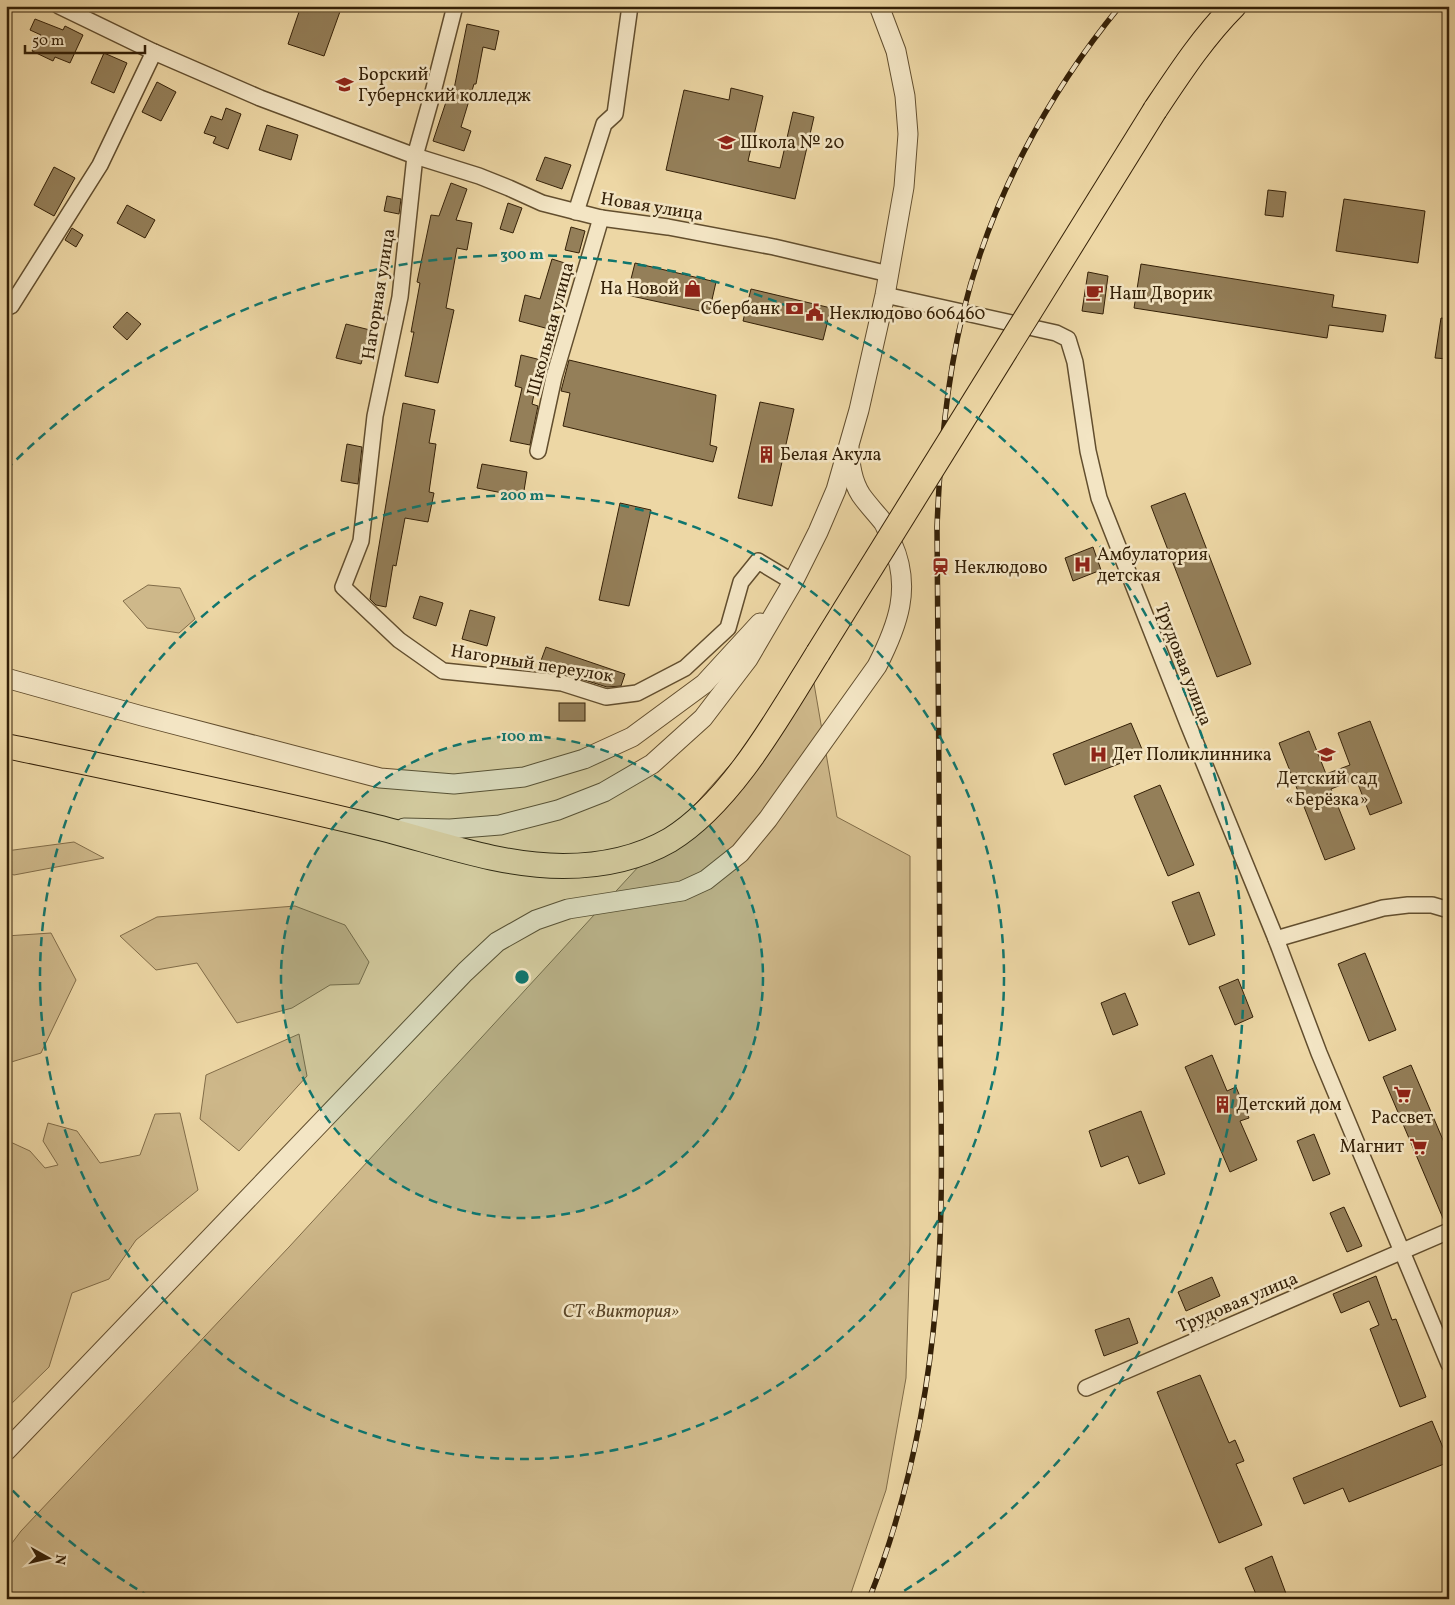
<svg xmlns="http://www.w3.org/2000/svg" width="1455" height="1605" font-family="Vollkorn,serif">
	<rect width="100%" height="100%" fill="#edd7a5"/>
	<filter id="stains"><feTurbulence type="fractalNoise" baseFrequency=".004" numOctaves="4"/><feColorMatrix values="0 0 0 0 .2 0 0 0 0 .09 0 0 0 0 .02 0 0 0 .5 -.17"/></filter>
	<radialGradient id="worn" r=".72"><stop offset=".6" stop-color="#630" stop-opacity="0"/><stop offset="1" stop-color="#630" stop-opacity=".3"/></radialGradient>
	<g fill="#ceb88a" stroke="#816c48">
		<path d="M148,585l32,3 15,31 -16,14 -32,-5 -24,-27z"/>
		<path d="M812,672l25,145 73,39v388l-4,134 -20,112 -37,109h-843v-48l15,-20 268,-284 396,-431z"/>
		<path d="M74,842l30,16 -90,17 -8,-3v-21z"/>
		<path d="M295,906l50,19 24,37 -10,22 -29,1 -38,23 -55,15 -40,-60 -41,7 -36,-34 37,-19z"/>
		<path d="M51,933l25,47 -35,73 -33,10 -2,-1v-126z"/>
		<path d="M299,1034l8,42 -68,75 -39,-32 6,-44z"/>
		<path d="M180,1113l18,77 -62,50 -27,39 -37,14 -23,74 -43,42v-269l24,11 15,17 13,-3 -15,-24 5,-18 29,8 23,32 40,-8 15,-41z"/>
	</g>
	<g fill="#947f59" stroke="#342007">
		<path d="M301,6h41l-18,50 -36,-12z"/>
		<path d="M35,19l28,11 2,-4 18,9 -13,28 -15,-6 -2,4 -21,-10 9,-16 -11,-5z"/>
		<path d="M467,24l32,7 -4,19 -12,-3 -7,37h-2l-13,43 10,4 -7,20 -31,-10 16,-48 4,1z"/>
		<path d="M104,53l23,10 -13,30 -23,-10z"/>
		<path d="M157,82l19,10 -15,29 -19,-9z"/>
		<path d="M731,88l32,8 -15,65 32,7 13,-56 21,5 -19,82 -129,-29 18,-80 45,10z"/>
		<path d="M226,108l15,6 -13,35 -15,-6 3,-6 -12,-4 7,-17 11,4z"/>
		<path d="M267,125l31,10 -7,25 -32,-10z"/>
		<path d="M545,157l26,8 -9,24 -26,-9z"/>
		<path d="M54,167l21,11 -21,38 -20,-11z"/>
		<path d="M451,183l16,6 -11,31 16,3 -5,27 -10,-2 -11,60 8,2 -16,73 -33,-7 9,-44h-3l9,-49 -3,-1 14,-67 8,1z"/>
		<path d="M1268,190l18,2 -3,25 -18,-2z"/>
		<path d="M387,196l14,3 -2,15 -15,-3z"/>
		<path d="M1344,199l81,12 -7,52 -82,-12z"/>
		<path d="M508,203l14,5 -9,25 -13,-4z"/>
		<path d="M127,205l28,15 -10,18 -28,-15z"/>
		<path d="M571,227l14,4 -6,22 -14,-3z"/>
		<path d="M72,228l11,7 -7,12 -11,-7z"/>
		<path d="M552,259l19,6 -7,22 -4,-1 -11,43 -30,-8 6,-26 15,4z"/>
		<path d="M635,263l81,19 -7,31 -82,-18z"/>
		<path d="M1141,264l193,31 -2,12 54,8 -3,17 -54,-7 -2,13 -193,-30z"/>
		<path d="M1088,272l20,4 -5,38 -21,-3z"/>
		<path d="M751,289l80,19 -8,32 -80,-19z"/>
		<path d="M127,312l14,12 -14,16 -14,-13z"/>
		<path d="M1441,318l8,1v40l-14,-1z"/>
		<path d="M346,324l24,6 -9,34 -25,-6z"/>
		<path d="M521,355l20,5 -9,44 6,2 -8,39 -20,-4 12,-53 -7,-2z"/>
		<path d="M569,360l147,35 -6,50 7,2 -4,15 -150,-36 7,-33 -9,-2z"/>
		<path d="M760,402l34,7 -22,97 -34,-8z"/>
		<path d="M403,403l32,7 -6,33 7,1 -7,48 5,1 -6,29 -23,-4 -9,48 -3,-1 -7,42 -10,-2 -6,-6z"/>
		<path d="M347,444l15,3 -4,37 -17,-3z"/>
		<path d="M482,464l45,8 -4,25 -46,-9z"/>
		<path d="M1185,493l66,171 -34,13 -66,-171z"/>
		<path d="M620,503l31,7 -22,96 -30,-6z"/>
		<path d="M1093,547l8,23 -28,11 -8,-23z"/>
		<path d="M420,596l23,7 -7,23 -23,-8z"/>
		<path d="M470,610l25,7 -8,29 -25,-7z"/>
		<path d="M546,647l79,27 -4,12 -14,1 -68,-21z"/>
		<rect x="559" y="703" width="26" height="18"/>
		<path d="M1370,721l32,82 -32,12 -14,-36 -25,10 24,60 -30,11 -46,-117 30,-12 17,43 24,-9 -12,-32z"/>
		<path d="M1131,723l13,31 -79,31 -12,-31z"/>
		<path d="M1160,785l34,80 -26,11 -34,-80z"/>
		<path d="M1199,892l16,43 -26,10 -17,-43z"/>
		<path d="M1365,953l31,77 -27,11 -31,-77z"/>
		<path d="M1238,979l15,38 -18,8 -16,-38z"/>
		<path d="M1125,993l13,32 -25,10 -12,-32z"/>
		<path d="M1212,1055l15,36 9,-4 13,31 -9,3 17,39 -27,12 -45,-105z"/>
		<path d="M1411,1065l38,89v68l-4,1 -62,-146z"/>
		<path d="M1141,1111l24,63 -26,10 -11,-28 -27,11 -12,-36z"/>
		<path d="M1314,1134l16,40 -17,7 -16,-40z"/>
		<path d="M1344,1207l18,39 -15,6 -17,-39z"/>
		<path d="M1376,1276l16,44 4,-1 30,78 -26,10 -30,-78 9,-4 -10,-24 -28,12 -8,-19z"/>
		<path d="M1212,1277l8,19 -34,15 -8,-19z"/>
		<path d="M1129,1318l9,25 -34,13 -9,-26z"/>
		<path d="M1200,1375l29,68 6,-3 9,21 -8,3 26,61 -43,18 -62,-151z"/>
		<path d="M1432,1421l17,41 -100,40 -6,-14 -39,16 -11,-26z"/>
		<path d="M1272,1556l16,43h-30l-13,-31z"/>
	</g>
	<g fill="none" stroke-linecap="round" stroke-linejoin="round">
		<defs>
			<g id="minor">
				<path d="M59,6l95,46 106,46 155,58 64,20 30,12 33,15 59,15 67,9 106,20 115,27"/>
				<path d="M455,6l-22,86 -18,64 -15,141 -25,119 -14,125 -18,46 56,53 44,31 119,12 44,14 31,-4 48,-25 43,-40 13,-46 17,-21 35,21"/>
				<path d="M576,212l28,-88 11,-10 15,-108"/>
				<path d="M885,295l171,38 12,6 7,23 13,89 11,47 89,226 88,215 43,114 130,311"/>
				<path d="M11,306l89,-141 54,-113"/>
				<path d="M538,451l16,-74 47,-159"/>
				<path d="M1276,939l107,-31 25,-3h24l17,5"/>
				<path d="M1086,1388l363,-157"/>
			</g>
			<g id="tertiary">
				<path d="M6,678l136,38 238,62 74,6 70,-7 60,-18 48,-22 72,-53 56,-61"/>
				<path d="M404,828l46,1 50,-4 58,-15 46,-18 48,-28 51,-46 45,-59 45,-77 25,-50 18,-42 23,-80 26,-115 19,-108 4,-53 -3,-38 -9,-45 -17,-45"/>
				<path d="M6,1451l459,-479 32,-30 39,-22 32,-11 114,-18 24,-11 34,-27 28,-34 109,-153c21,-41 35,-79 15,-123 -3,-7 -5,-15 -9,-21 -7,-9 -15,-17 -22,-27 -9,-14 -11,-30 -12,-47"/>
			</g>
			<g id="primary">
				<path d="M1155,110c24,-36 48,-73 79,-104"/>
				<path d="M6,746c120,25 239,49 358,78 65,15 131,42 199,42 38,0 74,-7 107,-26 62,-38 110,-126 148,-187"/>
			</g>
		</defs>
		<use href="#minor" stroke="#624e2e" stroke-width="18"/>
		<use href="#tertiary" stroke="#624e2e" stroke-width="21"/>
		<use href="#primary" stroke="#342007" stroke-width="26"/>
		<use href="#minor" stroke="#f3e5c4" stroke-width="15"/>
		<use href="#tertiary" stroke="#f3e5c4" stroke-width="19"/>
		<use href="#primary" stroke="#edd7a5" stroke-width="24"/>
		<defs>
			<path id="rail" d="M869,1599c38,-95 58,-194 67,-296 9,-100 4,-203 4,-304 -1,-157 -1,-315 -3,-472 3,-73 9,-143 26,-214 27,-112 84,-218 157,-307"/>
		</defs>
		<use href="#rail" stroke="#342007" stroke-width="5.5"/>
		<use href="#rail" stroke="#f3e5c4" stroke-width="4" stroke-dasharray="11" stroke-linecap="butt"/>
		<defs>
			<path id="primary-bridge" d="M818,653l337,-543"/>
		</defs>
		<use href="#primary-bridge" stroke="#342007" stroke-width="26" stroke-linecap="butt"/>
		<use href="#primary-bridge" stroke="#edd7a5" stroke-width="24"/>
	</g>
	<circle cx="522" cy="977" r="241" fill="#0f766e" fill-opacity=".12"/>
	<g fill="none" stroke="#0f766e" stroke-width="2.5" stroke-dasharray="9 6">
		<circle cx="522" cy="977" r="241"/>
		<circle cx="522" cy="977" r="482"/>
		<path d="M150 1597A723 723 0 0 1 6 1484M6 470A723 723 0 1 1 894 1597"/>
	</g>
	<defs>
		<symbol id="university-bare" viewBox="-9 -9 18 18"><path d="M0-5L7-2L0 1L-7-2ZM-4 1L0 2.5L4 1V4Q0 6-4 4Z" fill="#8f2418" stroke="#f3e5c4" stroke-width="2.5" paint-order="stroke"/></symbol>
		<symbol id="school-bare" viewBox="-9 -9 18 18"><path d="M0-5L7-2L0 1L-7-2ZM-4 1L0 2.5L4 1V4Q0 6-4 4Z" fill="#8f2418" stroke="#f3e5c4" stroke-width="2.5" paint-order="stroke"/></symbol>
		<symbol id="shop-bare" viewBox="-9 -9 18 18"><path d="M-5-2.5h2.3a2.7 3.5 0 0 1 5.4 0H5L5.5 6h-11ZM-1.5-2.5h3a1.5 2.3 0 0 0-3 0Z" fill="#8f2418" stroke="#f3e5c4" stroke-width="2.5" paint-order="stroke"/></symbol>
		<symbol id="cafe-bare" viewBox="-9 -9 18 18"><path d="M-5.5-4.5H6V0H3Q3 3.5 0 3.5H-2.5Q-5.5 3.5-5.5 0ZM3-3.2v2h1.7v-2ZM-6 4.5H4V6H-6Z" fill="#8f2418" stroke="#f3e5c4" stroke-width="2.5" paint-order="stroke"/></symbol>
		<symbol id="bank-bare" viewBox="-9 -9 18 18"><path d="M-6-4H6V4H-6ZM0-2.3a2.3 2.3 0 1 0 0 4.6a2.3 2.3 0 1 0 0-4.6Z" fill="#8f2418" stroke="#f3e5c4" stroke-width="2.5" paint-order="stroke"/></symbol>
		<symbol id="civic-bare" viewBox="-9 -9 18 18"><path d="M-.6-6.5H3V-4.5H.6V-3L4-1V1h2V6H-6V1h2V-1L-.6-3ZM-1.2 2.5V6h2.4V2.5Z" fill="#8f2418" stroke="#f3e5c4" stroke-width="2.5" paint-order="stroke"/></symbol>
		<symbol id="building-bare" viewBox="-9 -9 18 18"><path d="M-4-6H4V6H1V3H-1V6H-4ZM-2.5-4.3h1.7v1.8h-1.7ZM.8-4.3h1.7v1.8H.8ZM-2.5-1h1.7V.8h-1.7ZM.8-1h1.7V.8H.8Z" fill="#8f2418" stroke="#f3e5c4" stroke-width="2.5" paint-order="stroke"/></symbol>
		<symbol id="hospital-bare" viewBox="-9 -9 18 18"><path d="M-5-5h3v3.5h4V-5h3V5h-3V1.5h-4V5h-3Z" fill="#8f2418" stroke="#f3e5c4" stroke-width="2.5" paint-order="stroke"/></symbol>
		<symbol id="station-bare" viewBox="-9 -9 18 18"><path d="M-3-6H3Q5-6 5-4V2Q5 4 3 4L4.5 6H3L1.5 4h-3L-3 6H-4.5L-3 4Q-5 4-5 2V-4Q-5-6-3-6ZM-3.5-4v3h7v-3ZM-3.5 1v1.5H-2V1ZM2 1v1.5H3.5V1Z" fill="#8f2418" stroke="#f3e5c4" stroke-width="2.5" paint-order="stroke"/></symbol>
		<symbol id="supermarket-bare" viewBox="-9 -9 18 18"><path d="M-6-5.5h2.5l.6 2H6L4.5 2H-2.5L-4.4-4H-6ZM-1.5 3.2a1.3 1.3 0 1 0 .1 0ZM3 3.2a1.3 1.3 0 1 0 .1 0Z" fill="#8f2418" stroke="#f3e5c4" stroke-width="2.5" paint-order="stroke"/></symbol>
	</defs>
	<g fill-rule="evenodd">
		<use href="#university-bare" x="332" y="72" width="25" height="25"/>
		<use href="#school-bare" x="714" y="130" width="25" height="25"/>
		<use href="#shop-bare" x="680" y="276" width="25" height="25"/>
		<use href="#cafe-bare" x="1082" y="280" width="25" height="25"/>
		<use href="#bank-bare" x="782" y="296" width="25" height="25"/>
		<use href="#civic-bare" x="802" y="300" width="25" height="25"/>
		<use href="#building-bare" x="754" y="442" width="25" height="25"/>
		<use href="#hospital-bare" x="1070" y="552" width="25" height="25"/>
		<use href="#station-bare" x="928" y="554" width="25" height="25"/>
		<use href="#hospital-bare" x="1086" y="742" width="25" height="25"/>
		<use href="#school-bare" x="1314" y="742" width="25" height="25"/>
		<use href="#supermarket-bare" x="1390" y="1082" width="25" height="25"/>
		<use href="#building-bare" x="1210" y="1092" width="25" height="25"/>
		<use href="#supermarket-bare" x="1406" y="1134" width="25" height="25"/>
	</g>
	<g text-anchor="middle" stroke-width="5" stroke-linejoin="round" paint-order="stroke">
		<g font-size="18" fill="#342007" stroke="#f3e5c4" text-anchor="start">
			<text x="358" y="80">Борский<tspan x="358" dy="21">Губернский колледж</tspan></text>
			<text x="740" y="148">Школа № 20</text>
			<text x="679" y="294" text-anchor="end">На Новой</text>
			<text x="1109" y="299">Наш Дворик</text>
			<text x="780" y="314" text-anchor="end">Сбербанк</text>
			<text x="829" y="319">Неклюдово 606460</text>
			<text x="780" y="460">Белая Акула</text>
			<text x="1097" y="560">Амбулатория<tspan x="1097" dy="21">детская</tspan></text>
			<text x="954" y="573">Неклюдово</text>
			<text x="1112" y="760">Дет Поликлинника</text>
			<text x="1327" y="784" text-anchor="middle">Детский сад<tspan x="1327" dy="21">«Берёзка»</tspan></text>
			<text x="1236" y="1110">Детский дом</text>
			<text x="1402" y="1123" text-anchor="middle">Рассвет</text>
			<text x="1404" y="1152" text-anchor="end">Магнит</text>
		</g>
		<g font-size="18" fill="#342007" stroke="#f3e5c4">
			<text transform="translate(652 206) rotate(9)" y="6">Новая улица</text>
			<text transform="translate(378 294) rotate(-81)" y="6">Нагорная улица</text>
			<text transform="translate(550 329) rotate(-75)" y="6">Школьная улица</text>
			<text transform="translate(532 663) rotate(9)" y="6">Нагорный переулок</text>
			<text transform="translate(1184 664) rotate(69)" y="6">Трудовая улица</text>
			<text transform="translate(1237 1302) rotate(-23)" y="6">Трудовая улица</text>
		</g>
		<g font-size="18" font-style="italic" fill="#5a4628" stroke="#f3e5c4">
			<text x="621" y="1317">СТ «Виктория»</text>
		</g>
	</g>
	<circle cx="522" cy="977" r="8" fill="#0f766e" stroke="#f3e5c4" stroke-width="2.5"/>
	<g font-size="15" text-anchor="middle" font-weight="bold" fill="#0f766e" stroke="#f3e5c4" stroke-width="5" stroke-linejoin="round" paint-order="stroke">
		<text x="522" y="259">300 m</text>
		<text x="522" y="500">200 m</text>
		<text x="522" y="741">100 m</text>
	</g>
	<rect width="1455" height="1605" fill="none" stroke="#edd7a5" stroke-width="25"/>
	<rect x="8" y="8" width="1440" height="1590" fill="none" stroke="#342007" stroke-width="2.5"/>
	<rect x="12" y="12" width="1430" height="1580" fill="none" stroke="#342007"/>
	<g transform="translate(48 1558) rotate(98)" stroke="#f3e5c4" stroke-width="4" paint-order="stroke">
	<path d="M0-4L9 19L0 12L-9 19Z" fill="#342007"/>
	<text y="-8" font-size="14" font-weight="bold" text-anchor="middle" fill="#342007">N</text>
	</g>
	<path d="M25 45v8h120v-8" fill="none" stroke="#342007" stroke-width="2.5"/>
	<text x="32" y="45" font-size="15" fill="#342007" stroke="#f3e5c4" stroke-width="4" paint-order="stroke">50 m</text>
	<rect width="100%" height="100%" filter="url(#stains)"/>
	<rect width="100%" height="100%" fill="url(#worn)"/>
</svg>
